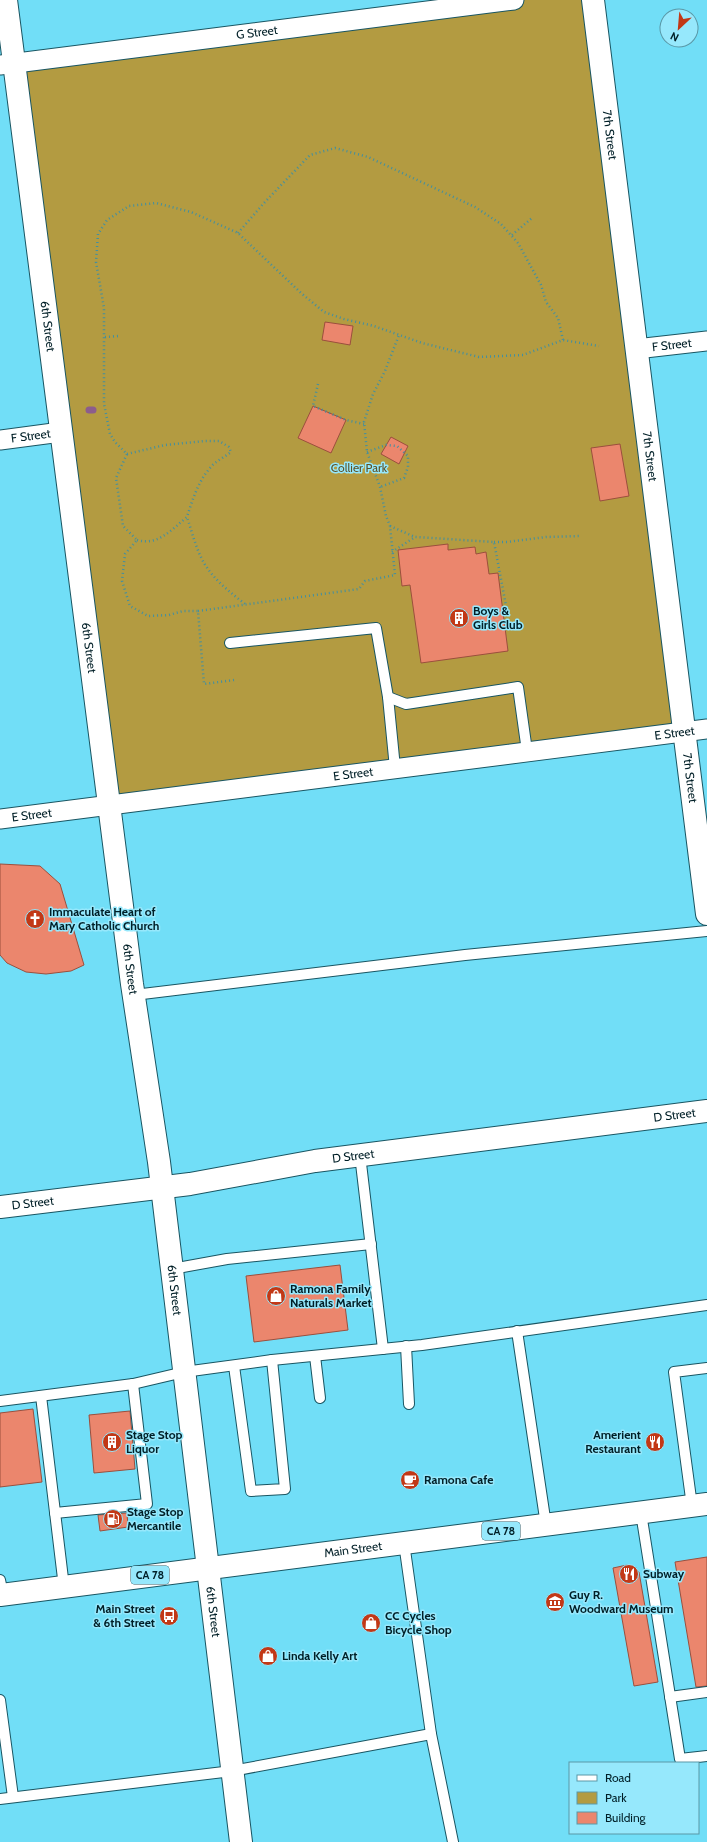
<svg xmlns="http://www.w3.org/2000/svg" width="707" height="1842" font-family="Cabin,sans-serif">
	<rect width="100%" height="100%" fill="#71def7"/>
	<path fill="#b39b41" d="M498,0h95l91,730 -575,74 -94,-742z"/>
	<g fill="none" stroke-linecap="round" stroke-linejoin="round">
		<path stroke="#8c5d8c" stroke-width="7" d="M89,410h4"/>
	</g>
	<g fill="#eb866d" stroke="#9b4f3d">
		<path d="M325,322l28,4 -3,19 -28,-5z"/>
		<path d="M313,406l33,14 -15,33 -33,-15z"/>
		<path d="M391,437l17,9 -9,18 -18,-10z"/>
		<path d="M620,444l9,52 -29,5 -9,-53z"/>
		<path d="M448,544v6l27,-3 1,7 10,-2 3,22 9,-1 10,78 -87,12 -11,-78 -8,1 -4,-36z"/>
		<path d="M0,864l40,2 20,18 24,81 -13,6 -25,3 -20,-2 -19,-9 -7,-8z"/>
		<path d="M340,1265l8,65 -94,12 -8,-66z"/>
		<path d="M33,1409l9,73 -42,5v-74z"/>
		<path d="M130,1411l5,58 -41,4 -5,-58z"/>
		<path d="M127,1513l1,14 -28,4 -2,-16z"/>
		<path d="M707,1557v129l-11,1 -21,-125z"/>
		<path d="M627,1565l12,7 19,110 -24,4 -21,-118z"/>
	</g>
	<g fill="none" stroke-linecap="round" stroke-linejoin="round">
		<defs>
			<g id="service">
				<path d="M230,643l146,-15 12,69 7,71"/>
				<path d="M388,697l18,7 112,-17 9,64"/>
				<path d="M134,995l331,-40 242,-24"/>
				<path d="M360,1155l23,194"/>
				<path d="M172,1269l55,-10 144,-15"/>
				<path d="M517,1331l29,194"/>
				<path d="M406,1346l3,58"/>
				<path d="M315,1356l5,42"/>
				<path d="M234,1366l17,125 34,-2 -13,-129"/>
				<path d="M41,1396l23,191"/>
				<path d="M0,1401l133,-17 51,-12 88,-12 150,-15 285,-40"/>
				<path d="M692,1506l-18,-134 33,-4"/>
				<path d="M55,1513l92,-9 -14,-120"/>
				<path d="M641,1513l39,246 27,-3"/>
				<path d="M404,1543l27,191 22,108"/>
				<path d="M0,1580l3,14"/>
				<path d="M670,1697l37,-5"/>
				<path d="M0,1700l13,97"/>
				<path d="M0,1799l232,-28 199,-37"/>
			</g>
			<g id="minor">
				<path id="s1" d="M0,65l514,-65"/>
				<path id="s2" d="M636,349l71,-8"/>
				<path id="s3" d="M0,440l61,-8"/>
				<path id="s4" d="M0,819l707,-90"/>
			</g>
			<g id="tertiary">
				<path id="s5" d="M6,0l126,984 27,178 82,680"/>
				<path id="s6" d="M593,0l114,914"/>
				<path id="s7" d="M0,1207l190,-23 125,-23 392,-50"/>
			</g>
			<g id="primary">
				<path id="s8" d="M0,1595l707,-91"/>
			</g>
		</defs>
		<use href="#service" stroke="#195562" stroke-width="12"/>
		<use href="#minor" stroke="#195562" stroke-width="21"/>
		<use href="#tertiary" stroke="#195562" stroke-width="24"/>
		<use href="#primary" stroke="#195562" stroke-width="24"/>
		<g stroke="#428fa1" stroke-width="2.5" stroke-dasharray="1 3" stroke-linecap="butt">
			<path d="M238,233l26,-30 46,-48 25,-7 33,9 107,50 26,17 17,19 23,42 5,17 12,16 5,22"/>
			<path d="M512,235l20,-17"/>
			<path d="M105,337l14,-1"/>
			<path d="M318,384l-5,22 33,14 18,4"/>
			<path d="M367,452l19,-7 11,1 11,10v11l-4,11 -24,9"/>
			<path d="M127,454l38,-9 40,-4h14l10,6 2,5c-5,4 -11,7 -16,11 -15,13 -22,35 -28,54"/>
			<path d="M390,526l25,11"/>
			<path d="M137,540c21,6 34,-10 50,-23 5,15 9,32 17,46 10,17 27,30 41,41"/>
			<path d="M494,542h13l39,-5 34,-1"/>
			<path d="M392,552l23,-15 79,5 13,69"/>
			<path d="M198,611l161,-22 6,-8 30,-6 -5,-49 -4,-10 -6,-29 -13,-35 -3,-30 9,-28 12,-23 14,-36"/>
			<path d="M234,680l-30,4 -6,-73h-15l-14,4 -21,1 -18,-10 -8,-25 3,-27 12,-14 -14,-14 -7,-48 11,-24 -12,-12 -5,-8 -6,-30v-96l-8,-46 2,-28 9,-14 22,-14 27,-3 35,9 47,21 63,60 23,19 20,7 30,7 48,17 57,14 44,-2 40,-15 36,6"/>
		</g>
		<use href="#service" stroke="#fff" stroke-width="10"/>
		<use href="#minor" stroke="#fff" stroke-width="19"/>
		<use href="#tertiary" stroke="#fff" stroke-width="22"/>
		<use href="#primary" stroke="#fff" stroke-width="22"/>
	</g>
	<defs>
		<symbol id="building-disc" viewBox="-11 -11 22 22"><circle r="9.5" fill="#c23816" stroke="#96e8fc"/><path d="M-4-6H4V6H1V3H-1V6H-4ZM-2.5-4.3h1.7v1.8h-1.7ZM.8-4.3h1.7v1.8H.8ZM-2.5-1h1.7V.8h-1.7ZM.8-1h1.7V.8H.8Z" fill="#fff"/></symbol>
		<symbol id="church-disc" viewBox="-11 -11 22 22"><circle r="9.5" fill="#c23816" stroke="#96e8fc"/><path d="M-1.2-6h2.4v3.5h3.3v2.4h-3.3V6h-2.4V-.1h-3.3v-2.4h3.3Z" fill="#fff"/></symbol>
		<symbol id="shop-disc" viewBox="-11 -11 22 22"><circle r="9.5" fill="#c23816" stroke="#96e8fc"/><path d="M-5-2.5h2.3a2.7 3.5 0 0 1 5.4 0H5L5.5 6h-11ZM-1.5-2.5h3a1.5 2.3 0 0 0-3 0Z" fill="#fff"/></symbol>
		<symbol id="restaurant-disc" viewBox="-11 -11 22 22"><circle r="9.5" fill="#c23816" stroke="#96e8fc"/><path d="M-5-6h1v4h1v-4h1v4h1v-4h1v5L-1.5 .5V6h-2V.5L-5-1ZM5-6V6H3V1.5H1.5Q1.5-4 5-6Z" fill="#fff"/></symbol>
		<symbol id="cafe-disc" viewBox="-11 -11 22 22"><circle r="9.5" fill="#c23816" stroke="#96e8fc"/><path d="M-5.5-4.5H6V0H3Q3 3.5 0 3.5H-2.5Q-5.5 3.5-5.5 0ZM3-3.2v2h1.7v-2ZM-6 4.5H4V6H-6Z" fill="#fff"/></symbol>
		<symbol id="fuel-disc" viewBox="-11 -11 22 22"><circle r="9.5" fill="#c23816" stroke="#96e8fc"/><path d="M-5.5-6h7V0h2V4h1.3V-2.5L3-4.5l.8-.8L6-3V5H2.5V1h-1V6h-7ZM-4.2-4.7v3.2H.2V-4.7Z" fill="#fff"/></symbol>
		<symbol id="museum-disc" viewBox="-11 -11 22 22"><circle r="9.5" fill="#c23816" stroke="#96e8fc"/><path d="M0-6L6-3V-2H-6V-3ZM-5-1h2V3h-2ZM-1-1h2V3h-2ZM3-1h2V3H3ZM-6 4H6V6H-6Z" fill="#fff"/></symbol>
		<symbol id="bus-disc" viewBox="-11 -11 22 22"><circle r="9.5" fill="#c23816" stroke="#96e8fc"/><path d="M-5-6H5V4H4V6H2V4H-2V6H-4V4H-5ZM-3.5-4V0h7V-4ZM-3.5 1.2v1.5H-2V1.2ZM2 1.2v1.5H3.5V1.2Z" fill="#fff"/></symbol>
	</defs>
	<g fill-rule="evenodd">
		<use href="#building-disc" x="448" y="607" width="22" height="22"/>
		<use href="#church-disc" x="24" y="908" width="22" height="22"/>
		<use href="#shop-disc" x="265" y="1285" width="22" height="22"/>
		<use href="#building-disc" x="101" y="1431" width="22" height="22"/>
		<use href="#restaurant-disc" x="644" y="1431" width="22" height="22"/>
		<use href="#cafe-disc" x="399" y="1469" width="22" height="22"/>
		<use href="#fuel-disc" x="102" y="1508" width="22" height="22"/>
		<use href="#restaurant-disc" x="618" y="1563" width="22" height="22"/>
		<use href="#museum-disc" x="544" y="1591" width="22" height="22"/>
		<use href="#bus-disc" x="158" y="1605" width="22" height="22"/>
		<use href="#shop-disc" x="360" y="1612" width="22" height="22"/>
		<use href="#shop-disc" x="257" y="1645" width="22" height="22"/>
	</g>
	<g text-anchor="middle" stroke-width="3" stroke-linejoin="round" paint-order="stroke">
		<g fill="#96e8fc" stroke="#2d5b67" stroke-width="1">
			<rect x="482" y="1522" width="38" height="18" rx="3"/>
			<rect x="131" y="1566" width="38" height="18" rx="3"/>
		</g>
		<g font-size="11" font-weight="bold" fill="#001f27">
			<text x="501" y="1535">CA 78</text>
			<text x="150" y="1579">CA 78</text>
		</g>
		<g font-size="12" fill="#001f27" stroke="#96e8fc">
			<text dy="4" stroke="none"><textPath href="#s1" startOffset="259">G Street</textPath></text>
			<text dy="4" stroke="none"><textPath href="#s6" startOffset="136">7th Street</textPath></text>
			<text dy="4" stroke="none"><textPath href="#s5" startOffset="329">6th Street</textPath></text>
			<text dy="4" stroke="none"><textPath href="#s2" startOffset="36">F Street</textPath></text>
			<text dy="4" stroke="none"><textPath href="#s3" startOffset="31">F Street</textPath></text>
			<text dy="4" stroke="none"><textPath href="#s6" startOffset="460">7th Street</textPath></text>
			<text dy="4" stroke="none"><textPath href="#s5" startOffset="653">6th Street</textPath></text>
			<text dy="4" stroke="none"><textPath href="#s4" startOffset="680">E Street</textPath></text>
			<text dy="4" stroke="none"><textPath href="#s4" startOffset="356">E Street</textPath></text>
			<text dy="4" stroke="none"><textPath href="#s6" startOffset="784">7th Street</textPath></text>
			<text dy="4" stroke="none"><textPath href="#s4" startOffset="32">E Street</textPath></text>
			<text dy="4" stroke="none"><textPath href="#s5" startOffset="977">6th Street</textPath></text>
			<text dy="4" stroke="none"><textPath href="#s7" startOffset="681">D Street</textPath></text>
			<text dy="4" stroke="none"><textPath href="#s7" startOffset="357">D Street</textPath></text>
			<text dy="4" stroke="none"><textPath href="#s7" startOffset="33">D Street</textPath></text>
			<text dy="4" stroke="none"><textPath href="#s5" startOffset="1301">6th Street</textPath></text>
			<text dy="4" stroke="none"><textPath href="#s8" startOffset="356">Main Street</textPath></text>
			<text dy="4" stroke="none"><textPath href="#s5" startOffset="1625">6th Street</textPath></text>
		</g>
		<g font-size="12" fill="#5d5125" stroke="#96e8fc">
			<text x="359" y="472">Collier Park</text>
		</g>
		<g font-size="12" font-weight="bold" fill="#001f27" stroke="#96e8fc" text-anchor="start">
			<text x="473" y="615">Boys &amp;<tspan x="473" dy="14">Girls Club</tspan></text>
			<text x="49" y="916">Immaculate Heart of<tspan x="49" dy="14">Mary Catholic Church</tspan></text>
			<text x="290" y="1293">Ramona Family<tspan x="290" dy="14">Naturals Market</tspan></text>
			<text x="126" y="1439">Stage Stop<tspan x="126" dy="14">Liquor</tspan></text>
			<text x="641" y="1439" text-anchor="end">Amerient<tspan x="641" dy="14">Restaurant</tspan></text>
			<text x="424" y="1484">Ramona Cafe</text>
			<text x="127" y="1516">Stage Stop<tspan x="127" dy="14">Mercantile</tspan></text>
			<text x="643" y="1578">Subway</text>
			<text x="569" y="1599">Guy R.<tspan x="569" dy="14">Woodward Museum</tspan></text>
			<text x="155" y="1613" text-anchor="end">Main Street<tspan x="155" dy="14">&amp; 6th Street</tspan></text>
			<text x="385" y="1620">CC Cycles<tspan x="385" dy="14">Bicycle Shop</tspan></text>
			<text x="282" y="1660">Linda Kelly Art</text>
		</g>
	</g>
	<rect x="569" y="1762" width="130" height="72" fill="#96e8fc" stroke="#5a98a7"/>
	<rect x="577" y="1775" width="20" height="6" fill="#ffffff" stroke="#5a98a7"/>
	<text x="605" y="1782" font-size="12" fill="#001f27">Road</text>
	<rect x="577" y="1792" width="20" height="12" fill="#b39b41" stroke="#5a98a7"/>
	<text x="605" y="1802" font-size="12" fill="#001f27">Park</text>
	<rect x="577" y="1812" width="20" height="12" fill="#eb866d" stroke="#5a98a7"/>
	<text x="605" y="1822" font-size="12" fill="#001f27">Building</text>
	<g transform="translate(679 28) rotate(206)"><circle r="19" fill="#96e8fc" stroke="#5a98a7"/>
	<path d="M0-3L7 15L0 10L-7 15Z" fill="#c23816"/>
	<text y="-6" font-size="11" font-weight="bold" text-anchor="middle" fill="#001f27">N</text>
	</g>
</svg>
